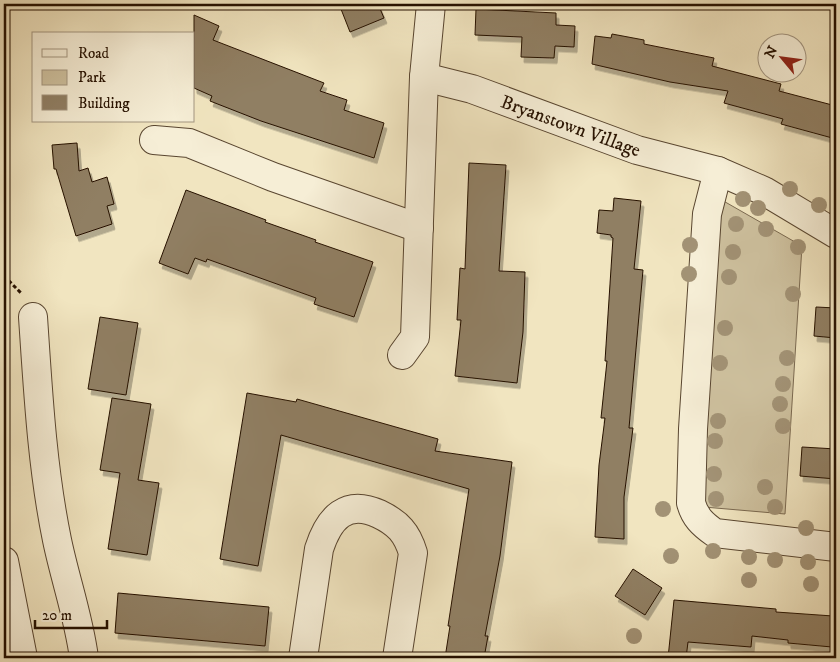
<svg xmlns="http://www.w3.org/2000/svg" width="840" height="662" font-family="'IM FELL DW Pica',serif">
	<defs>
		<filter id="shadow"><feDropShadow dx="3" dy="5.5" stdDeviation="0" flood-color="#0004"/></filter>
	</defs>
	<rect width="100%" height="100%" fill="#f1e5c0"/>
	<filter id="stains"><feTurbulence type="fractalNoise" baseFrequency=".004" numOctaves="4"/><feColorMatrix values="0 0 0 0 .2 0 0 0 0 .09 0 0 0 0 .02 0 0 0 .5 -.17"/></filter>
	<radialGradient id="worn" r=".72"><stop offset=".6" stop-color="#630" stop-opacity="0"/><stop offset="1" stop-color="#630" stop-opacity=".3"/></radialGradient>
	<path fill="#cec19f" stroke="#7a6950" d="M720,199l82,47 -17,268 -81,-7 -3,-30z"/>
	<g fill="#907f64" stroke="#261100" filter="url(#shadow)">
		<path d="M339,4h39l6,14 -34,14z"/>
		<path d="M476,9l80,4v12l19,1 -1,21 -19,-1 -1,12 -33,-1 1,-20 -47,-2z"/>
		<path d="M194,15l25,11 -6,14 111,43 -4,8 27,9 -3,10 40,13 -10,35 -113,-37 -51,-20 2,-5 -18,-8z"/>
		<path d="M612,34l32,6v4l70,14 -2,8 69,18 -2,7 57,15v33l-55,-15 2,-5 -59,-16 4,-12 -58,-9 -78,-18 3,-28 16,2z"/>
		<path d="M77,143l2,28 9,-3 4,14 15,-5 7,27 -7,2 5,18 -36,12 -20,-67h-2l-2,-24z"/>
		<path d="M469,163l37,2 -7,106 26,1 -2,60 -6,51 -62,-7 6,-56h-4l3,-52 5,1z"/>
		<path d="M186,190l80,30 -1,2 51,18 -1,2 58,20 -19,55 -40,-13 2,-6 -109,-39 -1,3 -11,-4 -7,16 -29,-11z"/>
		<path d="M614,198l27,3 -7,68 9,1 -14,158h4l-9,69v42l-29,-2 4,-72 6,-47h-4l6,-57h-2l8,-123 -2,-1v-2l-14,-2 2,-23 14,1z"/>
		<path d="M816,307l20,1v30l-22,-2z"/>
		<path d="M100,317l38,6 -12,72 -38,-6z"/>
		<path d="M247,393l49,9 1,-3 141,40 -3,12 77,11 -12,94 -15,80h3l-4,22h-39l5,-32h-2l21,-137 -188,-54 -23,131 -38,-7z"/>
		<path d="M112,398l39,6 -13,76 21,3 -12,72 -39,-6 12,-76 -20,-3z"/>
		<path d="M802,447l34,2v30l-36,-3z"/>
		<path d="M633,569l29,19 -17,27 -30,-19z"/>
		<path d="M118,593l151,14 -4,39 -150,-13z"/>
		<path d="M674,600l102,9v3l57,4 -1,31 -44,-4v-3l-36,-4 -1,11 -63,-5 -2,16h-18z"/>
	</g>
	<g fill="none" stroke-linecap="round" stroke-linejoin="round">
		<defs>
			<g id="minor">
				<path d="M424,77l48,12 165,61 81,21 46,20 72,43"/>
				<path d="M154,140l35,3 84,34 146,51"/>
				<path d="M718,171l-11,43 -14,215 -2,74c4,14 11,21 24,30l121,14"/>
				<path d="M33,317c5,74 9,150 24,223 8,39 22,78 27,118"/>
				<path d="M402,355l13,-18 9,-260 7,-73"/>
				<path d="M4,561l19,97"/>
				<path d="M303,658l16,-109c10,-31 27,-50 60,-35 19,9 28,19 34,39l-16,105"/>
			</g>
		</defs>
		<use href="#minor" stroke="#594630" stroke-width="30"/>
		<path stroke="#261100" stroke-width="3" stroke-dasharray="4 2.5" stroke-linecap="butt" d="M4,276l18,18"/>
		<use href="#minor" stroke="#f6eed6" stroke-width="28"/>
	</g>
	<g fill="#a29275">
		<circle cx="790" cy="189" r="8"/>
		<circle cx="743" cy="199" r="8"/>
		<circle cx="819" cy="205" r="8"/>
		<circle cx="758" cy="208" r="8"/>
		<circle cx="736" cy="224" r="8"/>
		<circle cx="766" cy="229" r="8"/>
		<circle cx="690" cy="245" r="8"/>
		<circle cx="798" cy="247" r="8"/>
		<circle cx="733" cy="252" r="8"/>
		<circle cx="689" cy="274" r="8"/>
		<circle cx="729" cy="277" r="8"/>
		<circle cx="793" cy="294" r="8"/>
		<circle cx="725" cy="328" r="8"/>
		<circle cx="787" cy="358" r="8"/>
		<circle cx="720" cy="363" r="8"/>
		<circle cx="783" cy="384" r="8"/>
		<circle cx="780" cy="404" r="8"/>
		<circle cx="718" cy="421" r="8"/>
		<circle cx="783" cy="426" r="8"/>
		<circle cx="715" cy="441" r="8"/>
		<circle cx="714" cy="474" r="8"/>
		<circle cx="765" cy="487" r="8"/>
		<circle cx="716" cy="499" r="8"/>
		<circle cx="775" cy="507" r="8"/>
		<circle cx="663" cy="509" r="8"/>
		<circle cx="806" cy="528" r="8"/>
		<circle cx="713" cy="551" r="8"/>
		<circle cx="671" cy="556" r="8"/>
		<circle cx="749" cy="557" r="8"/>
		<circle cx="775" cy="560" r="8"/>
		<circle cx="808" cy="562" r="8"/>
		<circle cx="749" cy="580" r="8"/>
		<circle cx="811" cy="584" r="8"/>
		<circle cx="634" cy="636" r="8"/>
	</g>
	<g text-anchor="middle" stroke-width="4.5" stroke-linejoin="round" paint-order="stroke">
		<g font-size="19" fill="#261100" stroke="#f6eed6">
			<text transform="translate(571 125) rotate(20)" y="7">Bryanstown Village</text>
		</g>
	</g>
	<rect width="840" height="662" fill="none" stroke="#f1e5c0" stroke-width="20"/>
	<rect x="5" y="5" width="830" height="652" fill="none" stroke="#261100" stroke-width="2.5"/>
	<rect x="10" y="10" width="820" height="642" fill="none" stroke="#261100"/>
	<rect x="32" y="32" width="162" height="90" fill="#f6eed6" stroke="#a39680"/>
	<rect x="42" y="49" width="25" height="8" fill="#f6eed6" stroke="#a39680"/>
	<text x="78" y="58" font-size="15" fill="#261100">Road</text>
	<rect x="42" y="70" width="25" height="15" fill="#cec19f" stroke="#a39680"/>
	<text x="78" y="82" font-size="15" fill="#261100">Park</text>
	<rect x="42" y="95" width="25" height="15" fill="#907f64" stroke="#a39680"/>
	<text x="78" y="108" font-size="15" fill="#261100">Building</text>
	<g transform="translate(782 58) rotate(299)"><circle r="24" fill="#f6eed6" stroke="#a39680"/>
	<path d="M0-4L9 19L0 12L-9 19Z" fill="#8f2418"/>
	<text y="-8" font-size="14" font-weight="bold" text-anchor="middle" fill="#261100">N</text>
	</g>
	<path d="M35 620v8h72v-8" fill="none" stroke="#261100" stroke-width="2.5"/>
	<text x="42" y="620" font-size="15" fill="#261100" stroke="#f6eed6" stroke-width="4" paint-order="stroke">20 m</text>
	<rect width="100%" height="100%" filter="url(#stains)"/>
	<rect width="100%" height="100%" fill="url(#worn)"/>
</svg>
